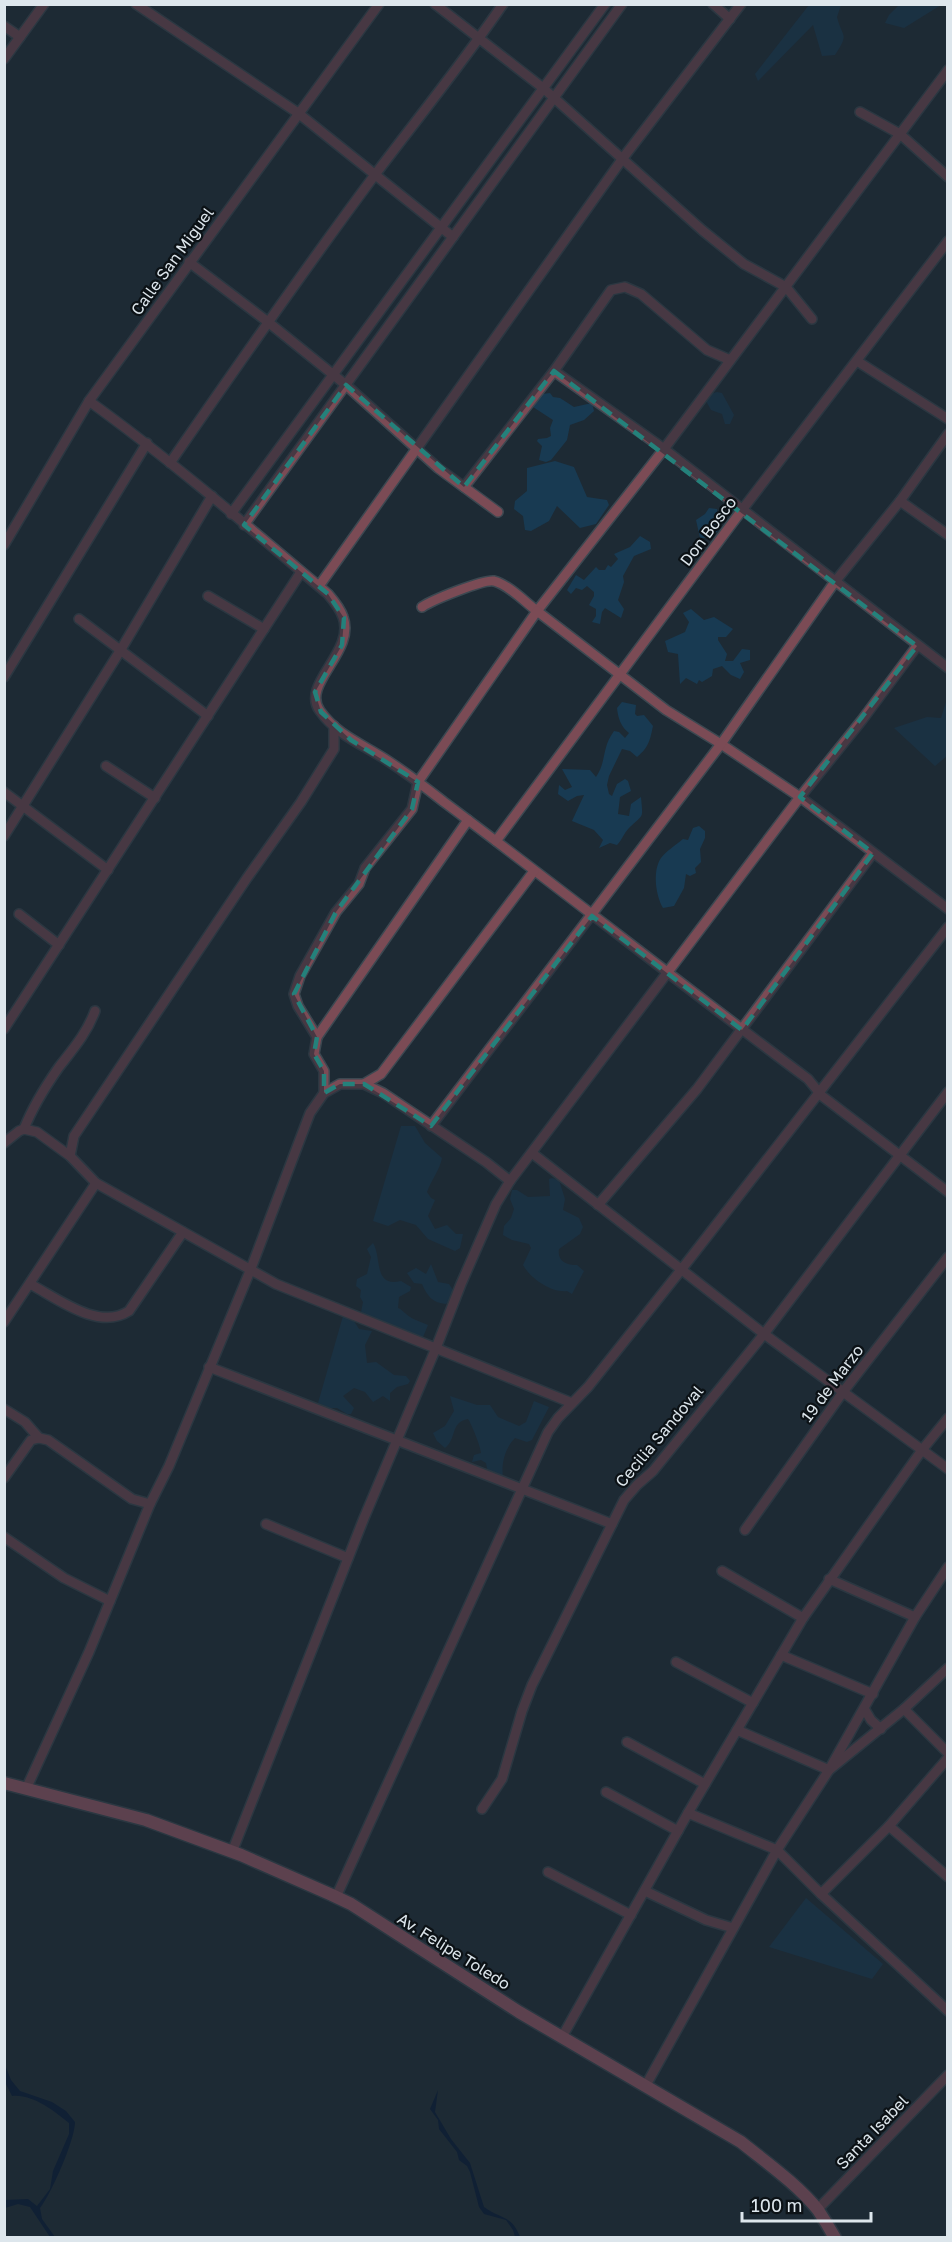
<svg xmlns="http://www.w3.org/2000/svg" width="952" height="2242" font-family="'Golos Text',sans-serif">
	<rect width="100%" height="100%" fill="#1d2a34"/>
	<g fill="#183a52">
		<path d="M900,4h41v1l-37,23 -19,-5 4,-8z"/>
		<path d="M809,5h32l-4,12c5,21 13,15 -2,38l-13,1 -9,-31 -55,56 -3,-7z"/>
		<path d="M717,392l5,1 12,22 -4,9h-5l-3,-10 -11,-4 -6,-11 5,-5z"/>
		<path d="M550,393l3,4 7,1 14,9 18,-4 2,8 -10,9 -14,5 -3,15 -16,20 -5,2 -7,-2 3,-14 -5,-5 1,-2 9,-1 4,-2 -1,-8 3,-8 -20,-13 3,-9 6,-4z"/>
		<path d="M555,461l19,6 13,30 20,3 2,5 -13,19 -16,4 -23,-22 -8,15 -18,10 -6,-1 -2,-14 -9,-7 1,-8 12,-10v-23z"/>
		<path d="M709,508l8,1 4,19 -11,10h-10l-4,-18 9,-6z"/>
		<path d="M640,536l10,6 1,7 -17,7 -11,20 1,6 -6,18 6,9 -3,9 -16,-10 -3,4 -2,12 -8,-2 4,-6v-7l-7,-4 5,-9v-4l-7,-6 -5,4 -6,-2 -5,6 -4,-4 9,-15 8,5 12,-13 3,3h6l3,-5 3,2 7,-8 -4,-5 16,-7z"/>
		<path d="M691,609l13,11 10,-3 19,12 -7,8h-8v3l9,14 -2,7h8l9,-12 8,1v10l-10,3 4,9 -4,7 -9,-4 -9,-9 -9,3 -1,7 -10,6 -3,-2 -2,4 -11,-6 -6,6 -2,-30 -10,-2 -3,-11 20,-9 4,-10 -6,-9z"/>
		<path d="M622,702l14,3 -1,9 2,2 7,-1 9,11c-3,14 -4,21 -16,31l-7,-6 -8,-2 -13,27 -2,9 2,9 3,2 5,-12 8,-5 3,2 3,10 -11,6 -2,17 11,2 2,-12 10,-7c2,23 3,16 -12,31 -5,5 -7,12 -12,17l-7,-2 -11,5 4,-8 -9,-10 -22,-9 12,-26 -7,1 -9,5 -10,-7 1,-9 6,5 7,-3 -10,-18 28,1 6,7c11,-16 5,-28 18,-46l5,1 6,6 4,-5c-8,-6 -11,-15 -12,-25z"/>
		<path d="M946,702l1,54 -12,10 -41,-38 33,-11 14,1z"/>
		<path d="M699,826l6,5v7l-5,11 1,13 -6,6 1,5 -6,3 -4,-2 -2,14 -10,18 -11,2c-7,-12 -11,-37 -2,-50 5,-7 15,-13 22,-19l5,1 5,-12z"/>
		<path d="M401,1126h14l10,17 17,15c-2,11 -11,23 -15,34l4,6 4,2 -7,16 7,13 12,-4 9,9h7l-3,14 -5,3 -27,-12 -12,-14 -16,-5 -12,6 -15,-5z"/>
		<path d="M552,1178l7,2 6,19 -2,11 16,8 4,9 -3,7 -21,15c-2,12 7,16 18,16l7,6 -12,23 -5,-3c-16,2 -37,-13 -44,-26l8,-17 -2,-4 -17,-4 -9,-5 1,-9 7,-8 3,-9 -4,-10 2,-9h5l11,7 22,-1 -1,-17z"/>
		<path d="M373,1243c9,14 0,45 28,38l10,6 -1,4 -11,6 -1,11c5,2 7,6 12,9 4,3 12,5 18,8l-5,12 -28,-9 -34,-16 2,-10 -3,-5 1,-7 -5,-4 1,-7 10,-5 4,-17 -4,-8z"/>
		<path d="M431,1264l7,18 11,2 4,6 -1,8 -6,6c-13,-1 -19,-8 -24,-20l-8,-1 -7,-10 9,-5 10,6z"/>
		<path d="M343,1316l11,5 5,8 13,2 -7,14 2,18 9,-1 18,13 12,1 4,5 -2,3 -11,3 -7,6v8l-7,-5 -10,6 -8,-10 -11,-4 -11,8 11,12 -3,6h-4l-10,-6h-7l-12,-5z"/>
		<path d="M450,1396l27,9h13l8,12 21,9 7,-4 8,-21 15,6 -17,33 -5,2 -12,-4c-10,10 -14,26 -12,39l-15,-3 -2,-11 -5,-3 -9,2 2,-7 7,-2c0,-6 -10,-30 -13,-34 -18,3 -11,20 -23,29l-8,-7 -4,-8 12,-7 9,-15z"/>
		<path d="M806,1898l77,66 -11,15 -103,-32z"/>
	</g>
	<g fill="#001533">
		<path d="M5,2065l6,15 9,11 32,11 14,9 9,11c0,18 -24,72 -35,86l2,11 13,18h-5l-20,-30 -12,-3 -13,4v-8l23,-1 9,7 13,-17 3,-18 16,-37v-11c-15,-12 -36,-29 -57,-27l-7,-14z"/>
		<path d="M438,2090l-3,22 16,27 19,24 14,44c16,12 28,8 36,30h-5l-2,-7 -7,-10 -22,-6 -5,-7 -9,-35 -3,-6 -8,-6 -2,-8 -18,-23 -1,-9 -8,-11z"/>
	</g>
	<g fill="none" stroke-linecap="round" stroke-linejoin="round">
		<defs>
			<g id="minor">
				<path d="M136,4l162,109 155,124"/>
				<path d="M435,4l108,84 159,142 42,34 42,23 26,32"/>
				<path d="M713,4l17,15"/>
				<path d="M4,26l16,11"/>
				<path d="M4,59l40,-55"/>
				<path d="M860,112l40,22 48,43"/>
				<path d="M189,262l79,60 78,63 92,83 60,44"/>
				<path d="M857,361l91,58"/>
				<path d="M554,371l110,78 284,219"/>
				<path d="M89,401c83,60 161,127 239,193 6,7 12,14 15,23 13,35 -43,67 -23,94 17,24 42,33 65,48 20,13 40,28 59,43 122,91 242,186 364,277l14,17 126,96"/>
				<path d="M170,463c67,-97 134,-193 204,-287 43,-57 88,-112 129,-172"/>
				<path d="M464,487l90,-116 57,-81 14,-3 16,7 66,56 23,10"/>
				<path d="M900,501l48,34"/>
				<path d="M231,514l374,-510"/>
				<path d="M244,525l378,-521"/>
				<path d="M4,545l85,-144 290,-397"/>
				<path d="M319,586l304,-428 118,-154"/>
				<path d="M208,596l56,33"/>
				<path d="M422,607c10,-7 62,-28 72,-26 15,4 31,21 43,30l127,-162 284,-379"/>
				<path d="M79,619l129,97"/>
				<path d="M4,677l143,-234"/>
				<path d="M106,766l49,32"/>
				<path d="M4,792l104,78"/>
				<path d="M4,836l116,-185 92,-155"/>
				<path d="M496,841l246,-331 206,-269"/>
				<path d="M19,914l40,31"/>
				<path d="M4,1029l297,-457"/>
				<path d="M317,1037l151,-217"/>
				<path d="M364,1084l17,-10 153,-203"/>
				<path d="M324,1093v-22l-10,-17 3,-17 -19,-31 -4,-12 6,-18 36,-64 23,-28 6,-16 47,-59 6,-27 119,-171 129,99 55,34 79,53 148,112"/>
				<path d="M431,1126l290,-382 113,-161 66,-82 48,-67"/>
				<path d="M24,1129c9,-23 21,-42 35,-62 14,-18 28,-34 36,-56"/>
				<path d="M4,1143l15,-12 5,-2 13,3 33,24 26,27 180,101 296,119"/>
				<path d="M532,1153l232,181 184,135"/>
				<path d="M70,1156l4,-20 173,-258 54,-76 33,-53v-23"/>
				<path d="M598,1205l99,-116 176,-236"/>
				<path d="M30,1284c27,14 68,47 99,27l54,-79"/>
				<path d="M4,1322l92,-139"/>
				<path d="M209,1367l403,157"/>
				<path d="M4,1409l21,13 14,16"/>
				<path d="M4,1478l27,-38 8,-2 9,2 84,59 18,5"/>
				<path d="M266,1524l82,34"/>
				<path d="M745,1530l98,-138 105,-135"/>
				<path d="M4,1537l60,41 46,23"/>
				<path d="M722,1571l81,47"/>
				<path d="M829,1579l86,38"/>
				<path d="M781,1655l92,39"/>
				<path d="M676,1662l77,41"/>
				<path d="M904,1709l44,44"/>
				<path d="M865,1710l6,10 10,9"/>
				<path d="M737,1730l92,40 75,-61 44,-41"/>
				<path d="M627,1742l78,42"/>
				<path d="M26,1789l63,-137 61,-148 19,-38 81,-195 60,-158 14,-20 16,-9h24l19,9 103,69 24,19 290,-384 62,-77 55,-74"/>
				<path d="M606,1792l72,39"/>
				<path d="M482,1809l20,-30 20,-68 10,-26 92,-185 13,-15 16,-14 111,-137 184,-242"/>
				<path d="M688,1813l89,37 44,44 127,117"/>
				<path d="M889,1826l59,51"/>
				<path d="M232,1852l132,-334 72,-170 25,-64 35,-80 14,-23"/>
				<path d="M548,1872l83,43"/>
				<path d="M645,1891l61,29 27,8"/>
				<path d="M821,1894l68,-68 59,-68"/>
				<path d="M336,1897l212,-465 10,-14 30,-31 93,-117 267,-343"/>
				<path d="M562,2037l126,-224 115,-195 119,-168 26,-32"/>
				<path d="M646,2085l131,-235 52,-80 86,-153 33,-50"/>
				<path d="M817,2210l131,-135"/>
			</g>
			<path id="secondary" d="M4,1783l142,37 95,35 91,40 19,9 168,108 222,130c26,21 56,42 77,68 6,9 12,19 17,28"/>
		</defs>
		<use href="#minor" stroke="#3c4851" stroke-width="12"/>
		<use href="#secondary" stroke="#3c4851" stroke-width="15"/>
		<use href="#minor" stroke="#7b4b55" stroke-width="9"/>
		<use href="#secondary" stroke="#a95e6e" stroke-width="12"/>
	</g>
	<path d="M0 0H952V2242H0ZM554,371l363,275 -117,151 73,56 -131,177 -150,-114 -161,210 -67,-42h-24l-16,9v-22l-10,-17 3,-17 -23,-43 42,-82 76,-103 6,-27 -67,-42 -30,-28 -6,-20 27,-47 2,-27 -16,-24 -84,-69 102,-140 118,102z" fill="#1d2a34" fill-opacity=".55" fill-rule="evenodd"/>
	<path fill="none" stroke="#24817b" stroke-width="4.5" stroke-dasharray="12 8" stroke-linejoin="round" d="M554,371l363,275 -117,151 73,56 -131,177 -150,-114 -161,210 -67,-42h-24l-16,9v-22l-10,-17 3,-17 -23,-43 42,-82 76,-103 6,-27 -67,-42 -30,-28 -6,-20 27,-47 2,-27 -16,-24 -84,-69 102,-140 118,102z"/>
	<g text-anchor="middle" stroke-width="4.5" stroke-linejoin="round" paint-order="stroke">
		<g font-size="16" fill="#dde6ec" stroke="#0c1216">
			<text transform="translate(172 261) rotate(-54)" y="6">Calle San Miguel</text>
			<text transform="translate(708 531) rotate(-53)" y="6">Don Bosco</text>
			<text transform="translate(832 1383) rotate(-53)" y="6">19 de Marzo</text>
			<text transform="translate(659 1436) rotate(-50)" y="6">Cecilia Sandoval</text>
			<text transform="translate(454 1951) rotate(32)" y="6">Av. Felipe Toledo</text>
			<text transform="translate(872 2132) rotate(-46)" y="6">Santa Isabel</text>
		</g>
	</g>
	<rect width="952" height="2242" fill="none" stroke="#dde6ec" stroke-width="12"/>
	<path d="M742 2212v9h129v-9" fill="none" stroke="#dde6ec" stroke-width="3"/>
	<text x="751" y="2212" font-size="18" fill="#dde6ec" stroke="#0c1216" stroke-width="4.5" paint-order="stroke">100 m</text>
</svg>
